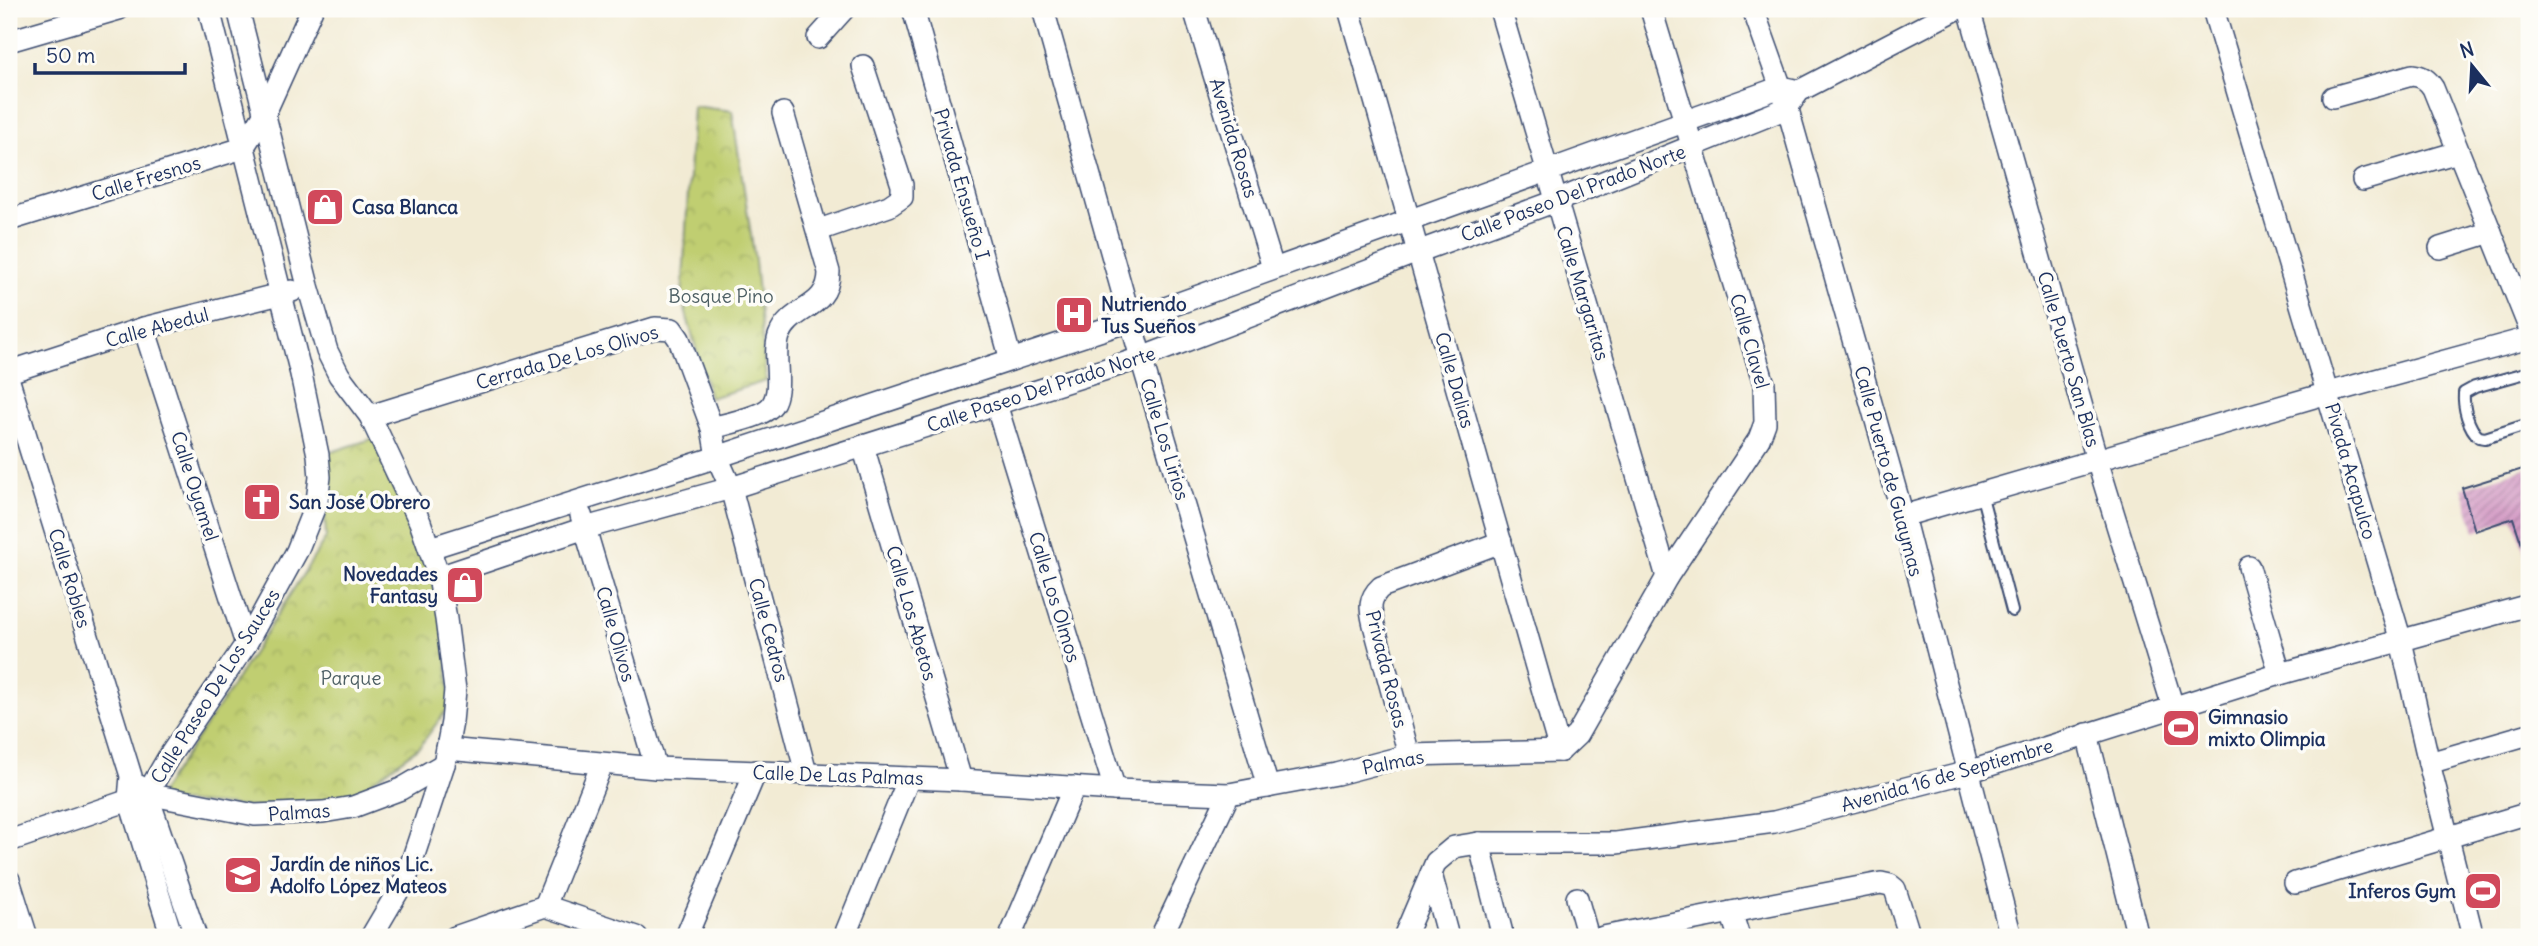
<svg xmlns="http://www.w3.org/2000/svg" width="2538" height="946" font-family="Delius,sans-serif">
	<defs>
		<pattern id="park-crowns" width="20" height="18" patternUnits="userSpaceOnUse" patternTransform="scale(1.75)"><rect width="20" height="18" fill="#c0ce71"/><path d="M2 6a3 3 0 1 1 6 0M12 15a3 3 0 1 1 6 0" fill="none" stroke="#a4b164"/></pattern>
		<pattern id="building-hatch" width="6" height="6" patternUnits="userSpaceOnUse" patternTransform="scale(1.75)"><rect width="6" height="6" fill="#d59dc6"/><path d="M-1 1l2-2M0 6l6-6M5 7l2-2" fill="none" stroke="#ac80a4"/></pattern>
	</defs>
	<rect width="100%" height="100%" fill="#fdfcf7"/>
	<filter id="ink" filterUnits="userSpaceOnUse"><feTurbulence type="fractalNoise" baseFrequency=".0143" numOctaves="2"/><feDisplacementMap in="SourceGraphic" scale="14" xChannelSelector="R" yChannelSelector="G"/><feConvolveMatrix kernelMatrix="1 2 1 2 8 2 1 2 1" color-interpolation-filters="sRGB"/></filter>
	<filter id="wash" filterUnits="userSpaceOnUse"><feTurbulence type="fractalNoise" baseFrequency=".00686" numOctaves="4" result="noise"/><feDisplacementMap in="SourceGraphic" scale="28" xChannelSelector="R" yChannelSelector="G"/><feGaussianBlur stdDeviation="1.57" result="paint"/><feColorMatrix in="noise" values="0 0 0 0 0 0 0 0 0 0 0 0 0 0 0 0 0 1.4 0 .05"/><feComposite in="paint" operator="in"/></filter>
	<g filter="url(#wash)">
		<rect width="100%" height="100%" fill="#f2ebd4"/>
		<g fill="url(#park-crowns)" stroke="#6e7e68" stroke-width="2">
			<path d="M693,106l39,5 23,150 11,120 -56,17 -28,-99z"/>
			<path d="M378,437l61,142 12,125 -31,42 -90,67 -175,-13 72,-106 99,-156 -4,-83z"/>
		</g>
		<g id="blocks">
			<path fill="url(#building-hatch)" d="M2529,467v99l-16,-48 -38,13 -13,-43z"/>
		</g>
	</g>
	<g filter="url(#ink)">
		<use href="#blocks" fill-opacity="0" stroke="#3b4b70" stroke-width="2"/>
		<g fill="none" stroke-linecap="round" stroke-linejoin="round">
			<defs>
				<g id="service">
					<path d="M2529,372l-54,15 -11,6c-1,14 4,35 15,44l6,1 44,-14"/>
					<path d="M1981,493l31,118"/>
				</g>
				<g id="minor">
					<path d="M238,9l70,277 19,65 12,24 31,41 50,106 19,55 7,42 9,71 -3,32 -8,42 -37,112 -36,61"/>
					<path d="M913,9l98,351"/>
					<path d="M1043,9l98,349 127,429"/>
					<path d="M1194,9l79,259"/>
					<path d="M1349,9l211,742"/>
					<path d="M1500,9l167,568"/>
					<path d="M1753,9l32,90 118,417 108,421"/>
					<path d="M1969,9l128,451 76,247"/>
					<path d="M2213,9l188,632 28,122 44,174"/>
					<path d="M818,38l26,-29"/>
					<path d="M9,41l110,-32"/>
					<path d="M2333,97l79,-22c10,1 15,4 21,13l96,239"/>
					<path d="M2363,180l95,-28"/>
					<path d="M9,220l234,-72 22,-35 47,-104"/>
					<path d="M819,230l70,-24 13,-9v-12l-39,-119"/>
					<path d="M2440,248l51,-16"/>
					<path d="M144,328l102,316"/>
					<path d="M9,372l135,-44 148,-37"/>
					<path d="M9,381l122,395 -2,23 43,138"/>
					<path d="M996,404l119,386"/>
					<path d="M370,416l285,-88 17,1 7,10 33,89 5,29 14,31 75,285"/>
					<path d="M712,428c13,-4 52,-11 60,-23 12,-18 0,-48 7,-69 11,-30 50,-26 50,-64l-46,-159"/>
					<path d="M863,446l98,334"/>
					<path d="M581,515l75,253"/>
					<path d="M1903,516l425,-123 201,-55"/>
					<path d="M430,548l287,-91 415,-137 649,-233 18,4"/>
					<path d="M2249,567l31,107"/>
					<path d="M439,577l146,-49 146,-40 410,-130 279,-107 136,-50 231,-93 12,-17 158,-82"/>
					<path d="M2087,734l51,203"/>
					<path d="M447,749l209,19 305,12 154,10 114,4 108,-20 72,-19 151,-4"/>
					<path d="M1560,751l17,-16 90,-158 92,-138 6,-16 -1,-39 -113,-375"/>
					<path d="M1409,755l-35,-130c-4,-16 -6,-26 7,-38l120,-45"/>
					<path d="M2429,763l100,-29"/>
					<path d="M139,786l8,8 49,143"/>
					<path d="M147,794l108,21 68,-3 30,-5 48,-18 43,-25"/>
					<path d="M9,841l138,-47 21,-36 78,-114 51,-93 20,-50 3,-24 -2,-22 -17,-81 -92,-365"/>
					<path d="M1479,843l24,94"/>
					<path d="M1431,874l17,63"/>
					<path d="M9,880l18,57"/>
					<path d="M2295,883l234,-70"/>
					<path d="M1577,898l11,39"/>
					<path d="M545,906l57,-142"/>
					<path d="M1731,912l8,25"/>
					<path d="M455,937l90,-31 92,31"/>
					<path d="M686,937l70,-166"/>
					<path d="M844,937l65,-159"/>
					<path d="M1010,937l64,-150"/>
					<path d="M1161,937l68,-143"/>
					<path d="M1404,937l32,-75 18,-15 25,-4h137l158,-21 194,-50 312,-98 249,-69"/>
					<path d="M1603,937l278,-54 9,2 5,4 15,48"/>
				</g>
			</defs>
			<use href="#service" stroke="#3b4b70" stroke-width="14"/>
			<use href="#minor" stroke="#3b4b70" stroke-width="24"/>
			<use href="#service" stroke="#fff" stroke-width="10"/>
			<use href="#minor" stroke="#fff" stroke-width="21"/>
		</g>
	</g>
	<defs>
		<symbol id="shop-square" viewBox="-11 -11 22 22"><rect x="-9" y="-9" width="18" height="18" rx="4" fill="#d1495b" stroke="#fdfcf7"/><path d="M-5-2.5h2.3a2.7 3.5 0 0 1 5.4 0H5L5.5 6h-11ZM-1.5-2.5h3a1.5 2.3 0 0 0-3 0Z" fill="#fff"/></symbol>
		<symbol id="hospital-square" viewBox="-11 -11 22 22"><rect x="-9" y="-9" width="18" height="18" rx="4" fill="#d1495b" stroke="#fdfcf7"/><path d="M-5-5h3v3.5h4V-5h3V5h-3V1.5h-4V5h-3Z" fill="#fff"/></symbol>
		<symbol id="church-square" viewBox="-11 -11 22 22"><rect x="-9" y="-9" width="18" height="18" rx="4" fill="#d1495b" stroke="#fdfcf7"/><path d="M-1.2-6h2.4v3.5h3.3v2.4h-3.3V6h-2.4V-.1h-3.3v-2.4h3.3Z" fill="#fff"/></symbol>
		<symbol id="stadium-square" viewBox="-11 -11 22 22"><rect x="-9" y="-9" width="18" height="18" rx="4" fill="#d1495b" stroke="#fdfcf7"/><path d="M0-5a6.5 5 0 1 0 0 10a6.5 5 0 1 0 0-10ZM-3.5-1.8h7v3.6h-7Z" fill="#fff"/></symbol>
		<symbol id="school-square" viewBox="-11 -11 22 22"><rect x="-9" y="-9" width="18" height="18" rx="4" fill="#d1495b" stroke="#fdfcf7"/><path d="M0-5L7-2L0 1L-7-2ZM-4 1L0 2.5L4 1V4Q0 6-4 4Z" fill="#fff"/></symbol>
	</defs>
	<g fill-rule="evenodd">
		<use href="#shop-square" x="303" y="185" width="44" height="44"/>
		<use href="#hospital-square" x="1052" y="293" width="44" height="44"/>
		<use href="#church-square" x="240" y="480" width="44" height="44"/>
		<use href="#shop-square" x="443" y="563" width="44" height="44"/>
		<use href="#stadium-square" x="2159" y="706" width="44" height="44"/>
		<use href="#school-square" x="221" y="853" width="44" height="44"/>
		<use href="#stadium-square" x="2461" y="869" width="44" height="44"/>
	</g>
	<g text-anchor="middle" stroke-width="7" stroke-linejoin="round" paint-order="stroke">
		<g font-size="19" fill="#1b2f5e" stroke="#fdfcf7">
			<text transform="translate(1234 138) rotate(73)" y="7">Avenida Rosas</text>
			<text transform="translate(146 178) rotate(-17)" y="7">Calle Fresnos</text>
			<text transform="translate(962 184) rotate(74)" y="7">Privada Ensueño I</text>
			<text transform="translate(1573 193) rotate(-21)" y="7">Calle Paseo Del Prado Norte</text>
			<text transform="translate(1583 293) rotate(73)" y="7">Calle Margaritas</text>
			<text transform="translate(157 327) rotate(-15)" y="7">Calle Abedul</text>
			<text transform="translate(1750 341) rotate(74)" y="7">Calle Clavel</text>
			<text transform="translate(567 357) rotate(-16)" y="7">Cerrada De Los Olivos</text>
			<text transform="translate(2069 359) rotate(74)" y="7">Calle Puerto San Blas</text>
			<text transform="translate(1455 380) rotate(74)" y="7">Calle Dalias</text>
			<text transform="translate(1041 389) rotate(-18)" y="7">Calle Paseo Del Prado Norte</text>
			<text transform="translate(1165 439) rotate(73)" y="7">Calle Los Lirios</text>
			<text transform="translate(1889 471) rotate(75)" y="7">Calle Puerto de Guaymas</text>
			<text transform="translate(2351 471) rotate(74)" y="7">Pivada Acapulco</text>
			<text transform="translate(195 486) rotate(72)" y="7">Calle Oyamel</text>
			<text transform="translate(70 578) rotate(73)" y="7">Calle Robles</text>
			<text transform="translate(1055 597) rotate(73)" y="7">Calle Los Olmos</text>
			<text transform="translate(912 613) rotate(74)" y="7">Calle Los Abetos</text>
			<text transform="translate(769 630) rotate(75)" y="7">Calle Cedros</text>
			<text transform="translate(616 634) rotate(74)" y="7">Calle Olivos</text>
			<text transform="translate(1387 669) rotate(76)" y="7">Privada Rosas</text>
			<text transform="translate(215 686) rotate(-58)" y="7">Calle Paseo De Los Sauces</text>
			<text transform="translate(1393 762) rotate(-11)" y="7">Palmas</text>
			<text transform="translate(838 775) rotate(2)" y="7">Calle De Las Palmas</text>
			<text transform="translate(1947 775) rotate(-16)" y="7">Avenida 16 de Septiembre</text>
			<text transform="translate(299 812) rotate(-4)" y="7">Palmas</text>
		</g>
		<g font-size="19" font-weight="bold" fill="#1b2f5e" stroke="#fdfcf7" text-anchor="start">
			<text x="352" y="214">Casa Blanca</text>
			<text x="1101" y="311">Nutriendo<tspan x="1101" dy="22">Tus Sueños</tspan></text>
			<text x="289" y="509">San José Obrero</text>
			<text x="438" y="581" text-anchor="end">Novedades<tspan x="438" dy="22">Fantasy</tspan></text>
			<text x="2208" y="724">Gimnasio<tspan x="2208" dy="22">mixto Olimpia</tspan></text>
			<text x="270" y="871">Jardín de niños Lic.<tspan x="270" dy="22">Adolfo López Mateos</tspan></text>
			<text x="2456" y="898" text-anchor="end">Inferos Gym</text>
		</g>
		<g font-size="19" fill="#4d5f64" stroke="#fdfcf7">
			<text x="721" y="303">Bosque Pino</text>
			<text x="351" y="685">Parque</text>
		</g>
	</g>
	<rect width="2538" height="946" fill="none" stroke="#fdfcf7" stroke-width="35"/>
	<g transform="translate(2472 66) rotate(342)" stroke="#fdfcf7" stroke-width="5" paint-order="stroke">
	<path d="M0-5L12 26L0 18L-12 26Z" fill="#1b2f5e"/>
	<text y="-10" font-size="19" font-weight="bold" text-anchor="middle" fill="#1b2f5e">N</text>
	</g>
	<path d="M35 63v10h150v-10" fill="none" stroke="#1b2f5e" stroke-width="3.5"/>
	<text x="46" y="63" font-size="21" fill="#1b2f5e" stroke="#fdfcf7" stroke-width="5" paint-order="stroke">50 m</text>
</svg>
